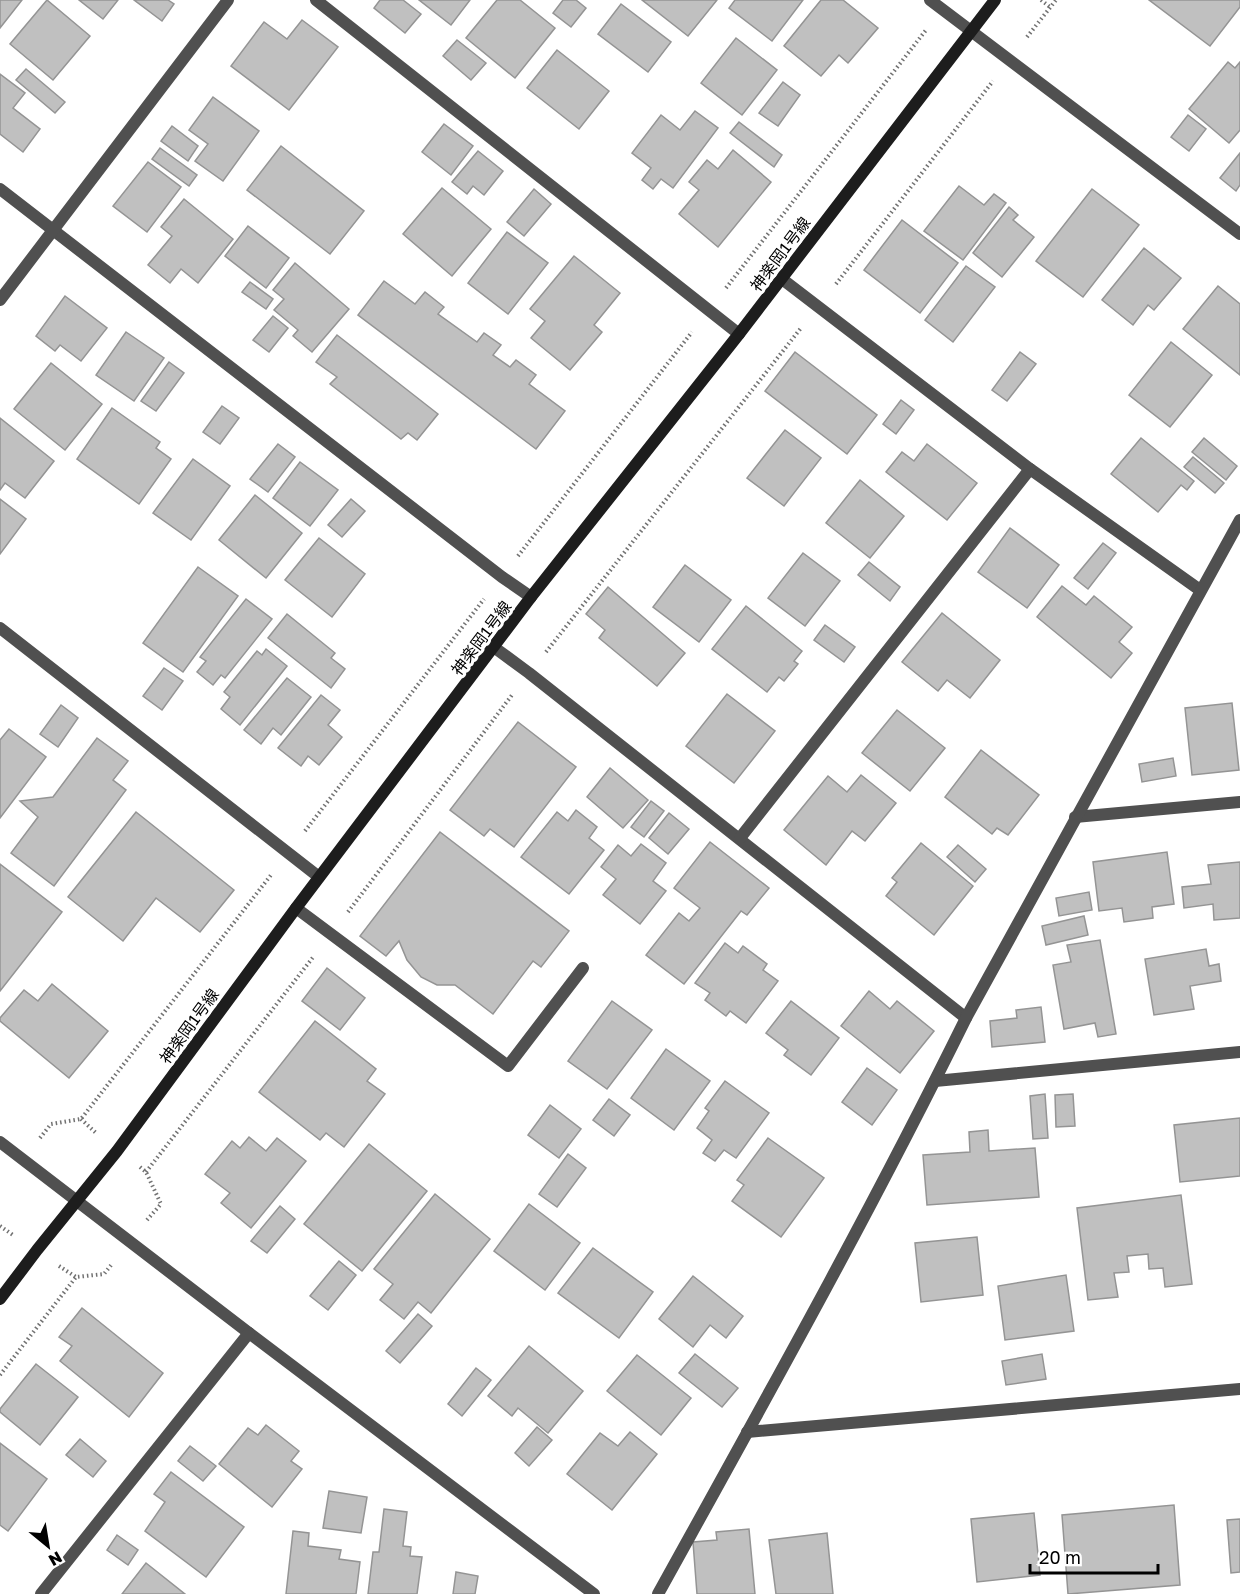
<svg xmlns="http://www.w3.org/2000/svg" width="1240" height="1594" font-family="'Golos Text','Noto Sans JP',sans-serif">
	<rect width="100%" height="100%" fill="#fff"/>
	<g fill="#c0c0c0" stroke="#949494" stroke-width="1.5">
		<path d="M0,0h22l-22,28z"/>
		<path d="M47,0l43,36 -37,44 -43,-36z"/>
		<path d="M79,0h39l-15,19z"/>
		<path d="M134,0h34l6,4 -12,17z"/>
		<path d="M380,0h23l18,14 -16,19 -31,-25z"/>
		<path d="M419,0h51l-19,25z"/>
		<path d="M497,0h23l35,28 -40,50 -49,-40z"/>
		<path d="M563,0h13l10,8 -15,19 -18,-14z"/>
		<path d="M642,0h75l-29,36z"/>
		<path d="M735,0h68l-31,41 -43,-33z"/>
		<path d="M821,0h22l35,28 -30,35 -9,-8 -18,21 -37,-30z"/>
		<path d="M1149,0h91v7l-30,39z"/>
		<path d="M621,4l50,38 -23,30 -50,-38z"/>
		<path d="M302,20l36,27 -49,63 -58,-44 33,-44 23,17z"/>
		<path d="M736,38l41,32 -35,45 -41,-32z"/>
		<path d="M457,40l29,23 -15,17 -28,-24z"/>
		<path d="M557,50l52,41 -30,38 -52,-41z"/>
		<path d="M1228,62l7,6 5,-6v68l-11,13 -40,-34z"/>
		<path d="M26,69l39,33 -10,11 -39,-33z"/>
		<path d="M0,74l25,19 -12,15 27,21 -17,23 -23,-18z"/>
		<path d="M783,82l17,13 -22,31 -19,-13z"/>
		<path d="M213,97l46,34 -36,50 -28,-20 13,-17 -19,-14z"/>
		<path d="M695,111l23,17 -45,60 -12,-9 -8,10 -11,-9 9,-12 -19,-15 29,-38 19,15z"/>
		<path d="M1188,115l18,14 -17,22 -18,-14z"/>
		<path d="M739,122l43,33 -8,12 -44,-34z"/>
		<path d="M444,124l29,22 -22,29 -29,-23z"/>
		<path d="M172,126l26,20 -10,15 -27,-20z"/>
		<path d="M281,146l83,65 -34,43 -83,-64z"/>
		<path d="M160,148l37,27 -8,11 -37,-27z"/>
		<path d="M733,150l38,32 -53,65 -39,-33 20,-24 -10,-8 18,-22 11,9z"/>
		<path d="M478,151l25,20 -19,24 -11,-9 -6,8 -15,-12z"/>
		<path d="M1240,153v32l-4,6 -16,-13z"/>
		<path d="M148,162l33,25 -34,45 -34,-26z"/>
		<path d="M959,186l25,19 10,-11 12,9 -43,57 -39,-29z"/>
		<path d="M442,188l49,41 -39,47 -49,-42z"/>
		<path d="M534,189l17,15 -27,32 -17,-14z"/>
		<path d="M1092,189l47,36 -56,72 -47,-36z"/>
		<path d="M184,199l49,40 -35,44 -17,-14 -11,14 -22,-18 24,-29 -11,-9z"/>
		<path d="M1009,207l9,8 -5,5 21,17 -32,40 -29,-24z"/>
		<path d="M902,220l56,43 -38,50 -56,-43z"/>
		<path d="M248,226l41,32 -23,30 -41,-32z"/>
		<path d="M507,232l41,31 -40,51 -40,-31z"/>
		<path d="M1144,248l37,30 -27,32 -6,-5 -15,20 -31,-25z"/>
		<path d="M574,256l46,37 -26,32 8,7 -32,38 -39,-32 14,-17 -15,-12z"/>
		<path d="M295,263l54,46 -37,43 -19,-16 5,-6 -24,-20 10,-11 -11,-9z"/>
		<path d="M966,266l29,21 -42,55 -28,-22z"/>
		<path d="M384,281l31,23 10,-12 19,15 -6,7 39,28 7,-9 17,12 -8,10 17,12 6,-7 20,15 -7,9 36,27 -29,38 -178,-134z"/>
		<path d="M250,282l23,17 -7,10 -24,-17z"/>
		<path d="M1218,286l22,18v71l-57,-46z"/>
		<path d="M65,296l42,32 -26,33 -21,-16 -5,6 -19,-15z"/>
		<path d="M273,316l15,12 -19,24 -16,-12z"/>
		<path d="M126,332l38,26 -30,43 -38,-26z"/>
		<path d="M337,335l101,79 -21,26 -9,-7 -7,6 -71,-55 7,-7 -21,-15z"/>
		<path d="M1171,342l41,33 -42,52 -41,-32z"/>
		<path d="M795,352l82,63 -30,39 -82,-63z"/>
		<path d="M1020,352l16,12 -29,37 -15,-11z"/>
		<path d="M169,362l15,11 -28,38 -15,-10z"/>
		<path d="M51,363l51,41 -37,46 -51,-41z"/>
		<path d="M901,400l13,10 -18,24 -13,-10z"/>
		<path d="M222,406l17,12 -19,26 -17,-12z"/>
		<path d="M112,408l48,34 -4,6 15,11 -32,45 -62,-45z"/>
		<path d="M0,418l54,43 -29,37 -20,-15 -5,7z"/>
		<path d="M785,430l36,28 -37,48 -37,-28z"/>
		<path d="M1141,438l53,43 -7,9 -6,-5 -23,27 -47,-38z"/>
		<path d="M1204,438l33,28 -11,14 -34,-28z"/>
		<path d="M278,444l17,13 -27,35 -18,-13z"/>
		<path d="M927,444l50,39 -30,37 -61,-48 16,-20 12,9z"/>
		<path d="M1193,457l31,26 -9,10 -31,-26z"/>
		<path d="M193,459l37,27 -39,54 -38,-27z"/>
		<path d="M300,462l38,28 -28,36 -37,-28z"/>
		<path d="M860,480l44,36 -34,42 -44,-35z"/>
		<path d="M255,495l47,38 -36,45 -47,-38z"/>
		<path d="M0,499l26,20 -26,35z"/>
		<path d="M351,499l14,12 -23,26 -14,-12z"/>
		<path d="M1010,528l49,37 -32,43 -49,-36z"/>
		<path d="M319,538l46,36 -33,43 -47,-37z"/>
		<path d="M1103,543l13,10 -28,36 -14,-11z"/>
		<path d="M803,553l37,28 -35,45 -37,-28z"/>
		<path d="M869,562l31,25 -10,14 -32,-26z"/>
		<path d="M685,565l46,35 -32,42 -46,-35z"/>
		<path d="M198,567l40,29 -55,76 -40,-29z"/>
		<path d="M1062,586l24,19 8,-9 38,31 -13,15 13,11 -21,25 -74,-61z"/>
		<path d="M608,587l77,66 -28,33 -58,-48 6,-8 -19,-16z"/>
		<path d="M246,599l26,20 -47,59 -4,-3 -8,10 -16,-13 9,-11 -6,-4z"/>
		<path d="M746,606l56,45 -8,10 4,3 -14,17 -5,-4 -12,15 -55,-43z"/>
		<path d="M942,613l58,47 -30,38 -23,-18 -9,11 -36,-29z"/>
		<path d="M287,614l48,39 -4,5 14,11 -14,19 -63,-50z"/>
		<path d="M825,625l30,22 -11,15 -30,-22z"/>
		<path d="M266,649l21,17 -47,59 -19,-16 9,-12 -6,-5 33,-41 5,4z"/>
		<path d="M164,668l19,13 -21,29 -19,-14z"/>
		<path d="M287,678l24,19 -30,38 -8,-7 -12,16 -17,-14z"/>
		<path d="M727,694l48,37 -41,52 -48,-37z"/>
		<path d="M321,695l19,15 -12,15 14,12 -23,28 -11,-9 -7,10 -23,-18z"/>
		<path d="M1232,703l7,67 -47,5 -7,-67z"/>
		<path d="M61,705l17,13 -20,29 -18,-13z"/>
		<path d="M897,710l48,38 -35,43 -48,-38z"/>
		<path d="M518,722l58,45 -62,80 -24,-18 -6,7 -34,-26z"/>
		<path d="M9,729l37,28 -46,61v-78z"/>
		<path d="M97,738l31,23 -15,19 13,10 -72,96 -43,-33 27,-36 -18,-16 33,-4z"/>
		<path d="M981,750l58,45 -31,40 -11,-7 -5,6 -47,-37z"/>
		<path d="M1173,758l3,18 -34,6 -3,-18z"/>
		<path d="M610,768l38,32 -25,28 -36,-31z"/>
		<path d="M861,775l35,28 -31,38 -13,-10 -26,34 -42,-35 44,-54 19,16z"/>
		<path d="M651,801l13,10 -20,26 -13,-10z"/>
		<path d="M576,810l21,17 -8,11 15,12 -35,44 -48,-37 36,-45 11,9z"/>
		<path d="M136,812l98,78 -34,42 -44,-34 -33,43 -55,-44z"/>
		<path d="M669,813l20,16 -21,25 -19,-16z"/>
		<path d="M440,832l129,99 -28,36 -8,-6 -40,53 -38,-29h-18l-16,-8 -14,-17 -8,-19 -13,15 -26,-20z"/>
		<path d="M710,842l59,46 -22,27 -6,-4 -57,73 -38,-29 33,-42 10,8 11,-13 -26,-20z"/>
		<path d="M921,843l52,43 -39,49 -48,-39 11,-14 -5,-4z"/>
		<path d="M641,844l25,19 -13,18 13,10 -26,33 -37,-29 13,-16 -15,-12 17,-22 13,11z"/>
		<path d="M958,845l28,24 -11,13 -28,-25z"/>
		<path d="M1167,852l7,52 -22,3 1,11 -29,4 -2,-14 -23,3 -6,-49z"/>
		<path d="M1240,862v56l-26,2 -1,-16 -29,4 -2,-21 29,-3 -3,-19z"/>
		<path d="M0,864l62,48 -62,79z"/>
		<path d="M1089,892l3,18 -33,6 -3,-18z"/>
		<path d="M1084,916l4,19 -42,10 -4,-19z"/>
		<path d="M1100,940l16,94 -18,3 -3,-14 -31,6 -11,-64 18,-3 -4,-17z"/>
		<path d="M725,943l13,10 5,-7 24,18 -4,6 15,11 -32,42 -16,-12 -4,5 -21,-16 5,-7 -15,-10z"/>
		<path d="M1206,949l3,17 10,-2 2,17 -31,5 4,23 -40,6 -9,-56z"/>
		<path d="M327,968l38,30 -25,32 -38,-29z"/>
		<path d="M52,984l56,47 -39,47 -69,-57v-3l24,-28 14,11z"/>
		<path d="M869,991l21,18 7,-8 37,30 -34,42 -59,-47z"/>
		<path d="M612,1001l40,29 -45,59 -39,-28z"/>
		<path d="M791,1001l48,37 -28,37 -27,-20 4,-5 -22,-17z"/>
		<path d="M1041,1007l4,35 -53,5 -2,-26 27,-3 -1,-8z"/>
		<path d="M315,1021l61,48 -9,12 18,13 -41,53 -18,-14 -6,7 -61,-48z"/>
		<path d="M666,1049l44,32 -36,49 -43,-32z"/>
		<path d="M867,1068l30,22 -25,35 -30,-23z"/>
		<path d="M725,1081l44,32 -33,45 -12,-8 -9,11 -12,-8 9,-13 -15,-12 12,-17 -4,-3z"/>
		<path d="M1045,1094l3,44 -15,1 -3,-43z"/>
		<path d="M1073,1094l2,32 -19,1 -1,-32z"/>
		<path d="M609,1099l21,16 -16,21 -21,-16z"/>
		<path d="M550,1105l31,24 -22,29 -31,-23z"/>
		<path d="M1240,1118v58l-60,6 -6,-57z"/>
		<path d="M988,1130l1,21 46,-3 4,49 -112,8 -4,-50 47,-3 -1,-20z"/>
		<path d="M249,1137l17,14 11,-13 29,23 -55,67 -30,-25 9,-10 -25,-19 27,-33 8,7z"/>
		<path d="M768,1138l56,40 -43,59 -49,-36 12,-16 -7,-5z"/>
		<path d="M369,1144l58,47 -65,80 -58,-47z"/>
		<path d="M568,1154l18,14 -29,39 -18,-13z"/>
		<path d="M435,1194l55,45 -59,74 -13,-11 -14,17 -24,-19 13,-16 -19,-15z"/>
		<path d="M1181,1195l11,89 -27,3 -2,-19 -14,1 -1,-15 -21,2 2,16 -15,1 4,24 -30,3 -11,-92z"/>
		<path d="M529,1204l51,39 -35,47 -51,-39z"/>
		<path d="M280,1206l15,13 -28,34 -16,-12z"/>
		<path d="M977,1237l6,58 -62,7 -6,-59z"/>
		<path d="M593,1248l60,44 -34,46 -61,-45z"/>
		<path d="M339,1261l17,14 -28,35 -18,-14z"/>
		<path d="M1066,1275l8,56 -69,9 -7,-54z"/>
		<path d="M693,1276l50,40 -17,22 -16,-13 -17,22 -34,-28z"/>
		<path d="M82,1308l81,65 -34,44 -69,-56 12,-15 -13,-9z"/>
		<path d="M418,1314l14,12 -32,37 -14,-12z"/>
		<path d="M529,1346l54,45 -35,42 -30,-25 -6,8 -24,-20z"/>
		<path d="M695,1354l43,34 -16,19 -43,-34z"/>
		<path d="M1042,1354l4,25 -40,6 -4,-24z"/>
		<path d="M637,1355l54,43 -30,37 -54,-44z"/>
		<path d="M36,1364l42,33 -38,48 -40,-33v-3z"/>
		<path d="M476,1368l15,12 -29,36 -14,-12z"/>
		<path d="M266,1425l33,26 -8,10 11,8 -30,38 -53,-43 29,-36 10,7z"/>
		<path d="M537,1427l15,13 -23,26 -14,-13z"/>
		<path d="M630,1432l27,22 -45,56 -45,-36 33,-41 18,13z"/>
		<path d="M80,1439l26,22 -13,16 -27,-22z"/>
		<path d="M0,1443l47,36 -39,52 -8,-6z"/>
		<path d="M190,1446l26,20 -13,15 -25,-20z"/>
		<path d="M171,1472l73,55 -38,50 -61,-46 20,-29 -11,-8z"/>
		<path d="M329,1491l38,6 -6,36 -38,-5z"/>
		<path d="M1174,1505l6,80 -112,9 -6,-79z"/>
		<path d="M384,1509l23,3 -4,34 8,1 -1,9 12,1 -5,37h-49l5,-42h6z"/>
		<path d="M1034,1513l6,62 -63,7 -6,-63z"/>
		<path d="M1240,1519v53l-9,1 -4,-53z"/>
		<path d="M749,1529l6,65h-58l-4,-52 24,-2 -1,-8z"/>
		<path d="M293,1531l16,2 -1,13 33,4 -2,9 21,3 -4,32h-70z"/>
		<path d="M827,1533l6,61h-57l-7,-54z"/>
		<path d="M117,1535l21,15 -10,15 -21,-15z"/>
		<path d="M146,1563l39,31h-63z"/>
		<path d="M456,1572l22,4 -3,18h-22z"/>
	</g>
	<g fill="none" stroke-linecap="round" stroke-linejoin="round">
		<g stroke="#727272" stroke-width="4" stroke-dasharray="1.5 3" stroke-linecap="butt">
			<path d="M1041,0l9,7"/>
			<path d="M1027,37l29,-37"/>
			<path d="M836,284l157,-203"/>
			<path d="M726,288l200,-258"/>
			<path d="M518,556l174,-224"/>
			<path d="M546,652l255,-324"/>
			<path d="M305,831l179,-232"/>
			<path d="M348,912l164,-217"/>
			<path d="M81,1119l15,14"/>
			<path d="M40,1138l11,-14 30,-5 190,-244"/>
			<path d="M140,1167l6,5 15,32 -14,16"/>
			<path d="M146,1172l168,-216"/>
			<path d="M0,1226l13,9"/>
			<path d="M59,1266l17,11"/>
			<path d="M0,1375l76,-98 28,-3 8,-10"/>
		</g>
		<path stroke="#505050" stroke-width="12" d="M296,908l212,158 75,-98"/>
		<g stroke="#505050" stroke-width="12">
			<path d="M316,0l423,334"/>
			<path d="M930,0l310,234"/>
			<path d="M0,189l502,388 29,20"/>
			<path d="M782,279l248,190 170,121"/>
			<path d="M0,300l228,-300"/>
			<path d="M0,628l319,249"/>
			<path d="M495,648l34,25 437,345"/>
			<path d="M1075,817l165,-15"/>
			<path d="M740,838l290,-369"/>
			<path d="M935,1081l305,-29"/>
			<path d="M0,1142l249,191 345,261"/>
			<path d="M747,1432l493,-43"/>
			<path d="M41,1594l208,-261"/>
			<path d="M658,1594c105,-190 212,-381 308,-576l274,-498"/>
		</g>
		<path stroke="#1d1d1d" stroke-width="12" d="M0,1299l37,-49 80,-99 179,-243 235,-311 208,-263 256,-334"/>
	</g>
	<g text-anchor="middle" stroke-width="6" stroke-linejoin="round" paint-order="stroke">
		<g font-size="16" fill="#000" stroke="#fff">
			<text transform="translate(780 254) rotate(-53)" y="6">神楽岡1号線</text>
			<text transform="translate(481 638) rotate(-53)" y="6">神楽岡1号線</text>
			<text transform="translate(189 1026) rotate(-54)" y="6">神楽岡1号線</text>
		</g>
	</g>
	<g transform="translate(48 1546) rotate(150)" stroke="#ffffff" stroke-width="4.5" paint-order="stroke">
	<path d="M0-4.5L10 22L0 15L-10 22Z" fill="#000000"/>
	<text y="-9" font-size="16" font-weight="bold" text-anchor="middle" fill="#000000">N</text>
	</g>
	<path d="M1030 1564v9h128v-9" fill="none" stroke="#000000" stroke-width="3"/>
	<text x="1039" y="1564" font-size="18" fill="#000000" stroke="#ffffff" stroke-width="4.5" paint-order="stroke">20 m</text>
</svg>
